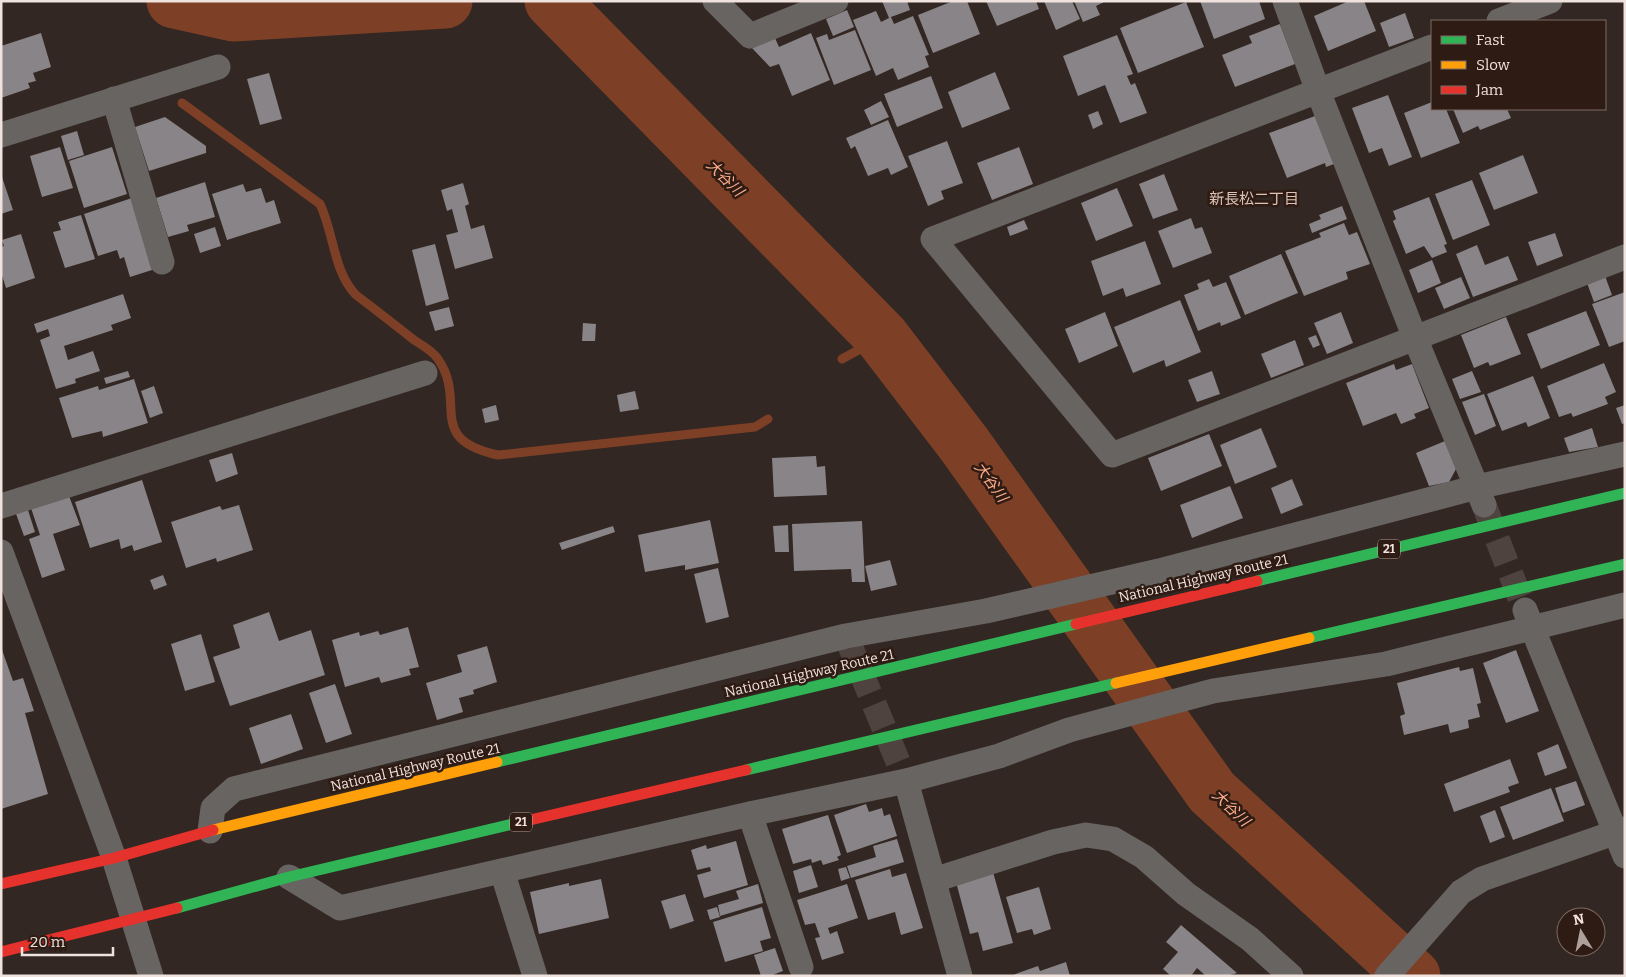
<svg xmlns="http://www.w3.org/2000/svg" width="1626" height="977" font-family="Bitter,'Noto Sans JP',serif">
	<rect width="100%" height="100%" fill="#322722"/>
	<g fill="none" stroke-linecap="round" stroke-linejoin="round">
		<g stroke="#7d4026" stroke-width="9">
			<path d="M182,103l138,101c14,29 13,67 36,91 20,15 39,30 58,45 8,5 19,11 24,19 30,43 -14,80 60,96l257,-28 13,-8"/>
			<path d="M842,359l40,-22"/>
		</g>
		<g stroke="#7d4026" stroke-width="55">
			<path d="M174,1l59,13 212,-13"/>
			<path d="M552,1l330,336 82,107 248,348 201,184"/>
		</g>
	</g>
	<g fill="#888487">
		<path d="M882,1h25l3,9 -19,7 3,7 19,-8 16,39 -4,1 4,11 -31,13 -5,-12 -17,8 -23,-56 23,-9 5,11 8,-4z"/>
		<path d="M953,1h14l13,33 -47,19 -15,-38z"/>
		<path d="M986,1h50l3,8 -42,17z"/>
		<path d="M1044,1h28l8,18 -24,11z"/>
		<path d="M1074,1h32l-10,5 4,9 -17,7z"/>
		<path d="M1200,1h59l6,18 -51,20z"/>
		<path d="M1349,1h15l12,30 -48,20 -14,-35z"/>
		<path d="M1186,2l18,45 -66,26 -18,-45z"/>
		<path d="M847,10l7,17 -21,9 -7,-17z"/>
		<path d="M1405,13l9,25 -25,9 -9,-24z"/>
		<path d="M1280,24l15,40 -60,23 -13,-32 30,-12 -3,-7z"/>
		<path d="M855,30l16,40 -37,15 -18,-47 11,-4 2,6z"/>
		<path d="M41,33l10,34 -18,6 3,8 -8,2 2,5 -29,10v-52z"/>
		<path d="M811,33l19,47 -38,16 -13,-32 -9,3 -18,-19 23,-10 4,9z"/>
		<path d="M1117,35l16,39 -6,2 4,9 4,-2 12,30 -27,10 -15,-38 -27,11 -15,-40z"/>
		<path d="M995,72l15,37 -48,19 -14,-36z"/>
		<path d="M269,73l13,46 -22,6 -13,-46z"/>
		<path d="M931,76l12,32 -46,19 -13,-33z"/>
		<path d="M1388,95l24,62 -23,9 -7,-18 -13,5 -17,-45z"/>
		<path d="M881,101l8,16 -18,8 -7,-15z"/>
		<path d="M1432,102v7h14l14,34 -39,15 -17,-45z"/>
		<path d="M1453,109h54l4,9 -31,12 -2,-4 -15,7z"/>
		<path d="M1098,111l5,13 -10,5 -5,-14z"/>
		<path d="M1315,116l19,48 -8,3 -1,-4 -38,15 -18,-45z"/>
		<path d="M165,117l41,29v7l-57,18 -14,-44z"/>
		<path d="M888,120l20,47 -17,8 -3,-7 -20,8 -13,-30 -4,3 -5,-11z"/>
		<path d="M77,131l7,24 -16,5 -7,-24z"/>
		<path d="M947,141l16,42 -22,8 3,8 -16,7 -20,-50z"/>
		<path d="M60,147l13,41 -31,9 -12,-41z"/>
		<path d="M112,147l15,47 -43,14 -15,-47z"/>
		<path d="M1019,147l14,37 -41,16 -15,-37z"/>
		<path d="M1523,155l15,38 -44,17 -15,-37z"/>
		<path d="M1,174l12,36 -12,4z"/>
		<path d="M1164,174l14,36 -25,9 -14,-35z"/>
		<path d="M1472,180l18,45 -37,15 -18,-46z"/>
		<path d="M205,182l10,35 -28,8 2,6 -21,6 -12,-39z"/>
		<path d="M463,183l6,21 -4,2 6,23 13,-4 9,33 -38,11 -9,-34 12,-3 -6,-23 -5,2 -6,-21z"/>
		<path d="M243,184l3,8 15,-4 5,15 8,-3 7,23 -54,17 -15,-46z"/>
		<path d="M1117,188l16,38 -37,15 -15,-38z"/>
		<path d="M1429,197l18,47 -3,1 3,7 -15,6 -8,-12 -18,8 -13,-33 3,-2 -3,-8z"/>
		<path d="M132,198l20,72 -22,7 -6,-20 -4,2 -3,-9 -19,6 -14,-42z"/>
		<path d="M1342,206l5,13 -35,14 -3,-9 12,-5 -2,-4z"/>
		<path d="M81,215l14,44 -30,9 -12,-36 8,-2 -3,-8z"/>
		<path d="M1191,218l4,11 7,-2 10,26 -39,15 -15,-37z"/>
		<path d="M1024,220l4,9 -18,7 -3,-9z"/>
		<path d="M1344,223l5,12 8,-3 13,32 -24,8 2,7 -44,17 -19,-45 36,-14 -2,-4z"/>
		<path d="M215,227l6,19 -21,7 -6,-19z"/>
		<path d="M1555,233l8,23 -26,10 -9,-24z"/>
		<path d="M21,234l14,44 -29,10 -5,-16v-25l3,-1 -2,-6z"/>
		<path d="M1145,241l16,43 -35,13 -3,-9 -20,8 -12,-35z"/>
		<path d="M435,244l14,55 -23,7 -14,-56z"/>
		<path d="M1477,245l8,20 23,-9 10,24 -45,17 -17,-43z"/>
		<path d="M1281,254l17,39 -53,22 -16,-39z"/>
		<path d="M1432,260l9,23 -23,10 -9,-23z"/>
		<path d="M1605,276l7,19 -18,7 -7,-19z"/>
		<path d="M1461,277l9,21 -26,11 -9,-21z"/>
		<path d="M1209,279l4,8 13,-5 15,36 -20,8 -1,-4 -22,9 -14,-36 15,-6 -2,-5z"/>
		<path d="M1625,292v49l-16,6 -17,-43z"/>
		<path d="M123,294l8,24 -20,7 2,5 -49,16 4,14 25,-9 7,20 -25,8 1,4 -20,6 -16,-49 10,-4 -2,-7 -11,4 -3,-9z"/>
		<path d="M1180,300l21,52 -35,15 -2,-7 -31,13 -19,-46z"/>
		<path d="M449,307l5,19 -19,5 -6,-19z"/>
		<path d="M1586,311l14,34 -59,24 -14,-35z"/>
		<path d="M1105,312l13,34 -39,17 -14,-34z"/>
		<path d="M1341,312l12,31 -26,11 -13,-31z"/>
		<path d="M1506,317l15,37 -31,12 -2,-4 -14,6 -13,-33z"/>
		<path d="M583,323l13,1 -1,17h-13z"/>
		<path d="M1316,335l4,10 -7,3 -5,-10z"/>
		<path d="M1295,340l9,25 -33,13 -10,-24z"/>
		<path d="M1604,363l12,29 -11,5 3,7 -35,13 -2,-4 -12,4 -12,-31z"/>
		<path d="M1394,364l2,6 16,-6 17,44 -15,6 2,4 -15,6 -5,-11 -33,13 -17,-43z"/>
		<path d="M128,371l2,6 -24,7 -2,-6z"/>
		<path d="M1212,371l8,23 -23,8 -9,-22z"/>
		<path d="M1472,371l9,21 -21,7 -8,-20z"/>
		<path d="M1533,376l17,42 -22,9 -2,-5 -24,9 -15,-37z"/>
		<path d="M134,379l14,44 -45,14 -1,-6 -30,7 -13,-40 39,-12 1,4z"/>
		<path d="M154,386l9,27 -13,5 -9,-27z"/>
		<path d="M635,391l4,18 -19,3 -3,-17z"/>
		<path d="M1484,394l12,32 -21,9 -13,-33z"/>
		<path d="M496,405l3,15 -14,3 -3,-14z"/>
		<path d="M1625,405v18l-3,1 -6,-16z"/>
		<path d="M1261,428l16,39 -42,17 -15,-39z"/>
		<path d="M1592,428l6,19 -29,5 -5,-14z"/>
		<path d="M1209,434l13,32 -61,25 -13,-33z"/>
		<path d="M1445,441l11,28 -7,13 -20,4 -13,-33z"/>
		<path d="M232,453l6,21 -22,8 -7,-22z"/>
		<path d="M816,456l1,11 8,-1 2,29 -53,2 -2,-39z"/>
		<path d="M1292,479l11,26 -22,9 -10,-26z"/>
		<path d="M142,480l20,62 -28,9 -2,-6 -11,4 -2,-10 -29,9 -15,-46z"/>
		<path d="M1230,486l13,32 -51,20 -12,-33z"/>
		<path d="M69,496l11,29 -27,9 12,36 -23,8 -13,-39 11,-4 -9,-27z"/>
		<path d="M239,505l14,45 -36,12 -1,-4 -30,10 -15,-46 49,-16 2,4z"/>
		<path d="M27,507l8,25 -11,4 -9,-25z"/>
		<path d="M710,520l9,43 -34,7v-5l-40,7 -7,-37z"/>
		<path d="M862,521l3,61h-13l-1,-13 -57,2 -2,-47z"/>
		<path d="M788,525l1,27h-14l-2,-26z"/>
		<path d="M613,526l2,6 -53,18 -3,-7z"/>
		<path d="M890,560l7,25 -26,6 -6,-25z"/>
		<path d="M718,568l11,49 -23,6 -12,-49z"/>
		<path d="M163,575l4,10 -13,5 -4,-10z"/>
		<path d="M269,612l10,29 32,-11 14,45 -95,31 -17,-49 27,-9 -7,-23z"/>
		<path d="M408,627l11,40 -10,2 2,6 -30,8 -2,-6 -34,10 -13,-47 27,-8 1,4 18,-5 2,4z"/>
		<path d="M201,634l14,48 -30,9 -14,-47z"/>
		<path d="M487,646l10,36 -24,8 1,4 -15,4 4,14 -26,8 -11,-37 36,-11 -5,-17z"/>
		<path d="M1,647l12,34 10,-3 11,33 -9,2 23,81 -47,15z"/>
		<path d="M1516,650l23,61 -33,12 -23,-60z"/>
		<path d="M1459,667l1,4 13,-3 8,35 -4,1 3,13 -12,3 1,8 -19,5 -2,-9 -44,11 -4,-19 5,-2 -8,-31z"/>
		<path d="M335,684l17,50 -26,9 -17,-50z"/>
		<path d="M291,714l12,35 -42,15 -12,-36z"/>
		<path d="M1558,744l9,24 -22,8 -8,-23z"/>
		<path d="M1510,759l9,24 -11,4 2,5 -56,20 -10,-28z"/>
		<path d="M1576,781l9,24 -22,8 -8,-25z"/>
		<path d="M1551,788l13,33 -51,19 -13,-33z"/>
		<path d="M866,804l3,8 13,-4 2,8 6,-2 7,22 -50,17 -13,-38z"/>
		<path d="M1495,810l10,27 -15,6 -10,-27z"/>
		<path d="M828,815l13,40 -4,2 2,3 -16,5 -2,-5 -9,3 -1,-4 -18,5 -11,-35z"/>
		<path d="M897,839l7,23 -53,16 -4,-12 29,-9 -3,-11z"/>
		<path d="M736,841l12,44 -44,13 -7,-23 14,-4 -1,-4 -13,3 -6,-20 15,-5 1,4z"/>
		<path d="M811,865l7,22 -19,6 -6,-22z"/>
		<path d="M846,867l4,11 -9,3 -3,-12z"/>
		<path d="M890,869l2,8 14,-4 17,55 -22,7 -6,-23 -27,8 -13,-40z"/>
		<path d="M993,872l20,71 -30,8 -5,-19 -8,2 -14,-52z"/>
		<path d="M601,879l8,39 -70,16 -9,-42 39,-9v3z"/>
		<path d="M758,884l5,19 -43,13 -2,-11 21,-6 -3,-8z"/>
		<path d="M847,884l11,34 -30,10 2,6 7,-3 7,22 -22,7 -7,-22 5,-1 -5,-14 -10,2 -8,-25z"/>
		<path d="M1039,887l12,42 -17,6 -2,-6 -15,4 -11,-36z"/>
		<path d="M685,894l9,27 -24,8 -9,-28z"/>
		<path d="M717,907l3,10 -10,3 -3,-10z"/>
		<path d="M762,907l9,31 -11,3 3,10 -38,11 -12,-40z"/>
		<path d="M1181,925l56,48 -10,3h-21l-9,-8 -6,8h-20l-8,-7 15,-17 -12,-10z"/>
		<path d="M775,948l8,23 -13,5h-9l-7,-21z"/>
		<path d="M1066,962l4,14h-60l28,-10 2,5z"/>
	</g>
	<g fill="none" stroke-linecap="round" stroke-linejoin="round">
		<g stroke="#4e433e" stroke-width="25" stroke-dasharray="25 12" stroke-linecap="butt">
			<path d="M1484,505l40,103"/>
			<path d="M846,636l60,145"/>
		</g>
		<g stroke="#686462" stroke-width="25">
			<path d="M715,1l35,35 86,-35"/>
			<path d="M1285,1l33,90 97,247 69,167"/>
			<path d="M1499,21l51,-20"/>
			<path d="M1432,47l-499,192 179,216 513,-198"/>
			<path d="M114,99l48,163"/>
			<path d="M1,135l217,-68"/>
			<path d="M1,506l424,-133"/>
			<path d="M1,552l113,306 37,118"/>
			<path d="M1525,610l100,246"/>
			<path d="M906,781l54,195"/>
			<path d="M750,814l51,153"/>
			<path d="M210,831l3,-23 21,-19 612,-153 140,-25 173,-40 318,-84 148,-33"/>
			<path d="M502,871l33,105"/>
			<path d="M289,877l51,31 410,-94 156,-33 93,-25 70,-26 144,-39 173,-27 239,-59"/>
			<path d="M934,880l119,-38 33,-7 27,4 31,18 42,37 64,45 41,37"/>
			<path d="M1387,976l74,-84 21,-13 143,-50"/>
		</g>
		<g stroke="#30b455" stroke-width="11">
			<path d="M1257,581l368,-88"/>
			<path d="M1309,638l316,-74"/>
			<path d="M497,762l579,-138"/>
			<path d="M746,770l370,-87"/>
			<path d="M177,908l112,-31 228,-54"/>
		</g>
		<g stroke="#ff9f0a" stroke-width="11">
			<path d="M1116,683l193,-45"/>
			<path d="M213,830l284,-68"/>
		</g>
		<g stroke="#e5322d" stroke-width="11">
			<path d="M1076,624l181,-43"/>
			<path d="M517,823l229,-53"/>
			<path d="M1,884l113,-26 99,-28"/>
			<path d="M1,952l176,-44"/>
		</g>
	</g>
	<g text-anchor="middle" stroke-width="5" stroke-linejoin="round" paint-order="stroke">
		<g fill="#2e1b13" stroke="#b6a6a0" stroke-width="1">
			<rect x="1378" y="539.5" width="22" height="19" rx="4"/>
			<rect x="510" y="812.5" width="22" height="19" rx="4"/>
		</g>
		<g font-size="12" font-weight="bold" fill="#f0e2dd">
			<text x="1389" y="553">21</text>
			<text x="521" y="826">21</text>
		</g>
		<g font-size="14" fill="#f0e2dd" stroke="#2e1b13">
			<text transform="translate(1203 578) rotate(-13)" y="5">National Highway Route 21</text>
			<text transform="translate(809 673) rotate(-13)" y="5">National Highway Route 21</text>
			<text transform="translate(415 767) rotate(-13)" y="5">National Highway Route 21</text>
		</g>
		<g font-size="15" font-style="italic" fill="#f8aa89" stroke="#2e1b13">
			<text transform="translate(725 178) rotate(45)" y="5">大谷川</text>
			<text transform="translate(991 482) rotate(54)" y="5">大谷川</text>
			<text transform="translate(1231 808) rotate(44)" y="5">大谷川</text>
		</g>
		<g font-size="15" fill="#dcc2b7" stroke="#2e1b13">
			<text x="1254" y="204">新長松二丁目</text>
		</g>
	</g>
	<rect width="1626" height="977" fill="none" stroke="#f0e2dd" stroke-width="5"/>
	<rect x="1431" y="20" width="175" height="90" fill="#2e1b13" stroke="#7c6b64"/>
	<rect x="1441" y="36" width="25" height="8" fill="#30b455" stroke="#7c6b64"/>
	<text x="1476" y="45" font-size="15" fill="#f0e2dd">Fast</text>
	<rect x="1441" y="61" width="25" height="8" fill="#ff9f0a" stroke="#7c6b64"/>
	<text x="1476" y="70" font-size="15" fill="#f0e2dd">Slow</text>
	<rect x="1441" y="86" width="25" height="8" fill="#e5322d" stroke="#7c6b64"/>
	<text x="1476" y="95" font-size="15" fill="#f0e2dd">Jam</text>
	<g transform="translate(1581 932) rotate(350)"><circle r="24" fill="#2e1b13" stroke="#7c6b64"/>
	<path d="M0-4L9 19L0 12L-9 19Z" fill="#aea19c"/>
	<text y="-8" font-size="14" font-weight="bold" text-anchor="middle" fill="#f0e2dd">N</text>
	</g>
	<path d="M22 947v8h91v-8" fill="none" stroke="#f0e2dd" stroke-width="2.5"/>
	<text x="30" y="947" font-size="15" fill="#f0e2dd" stroke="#2e1b13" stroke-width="4" paint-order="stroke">20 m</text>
</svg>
